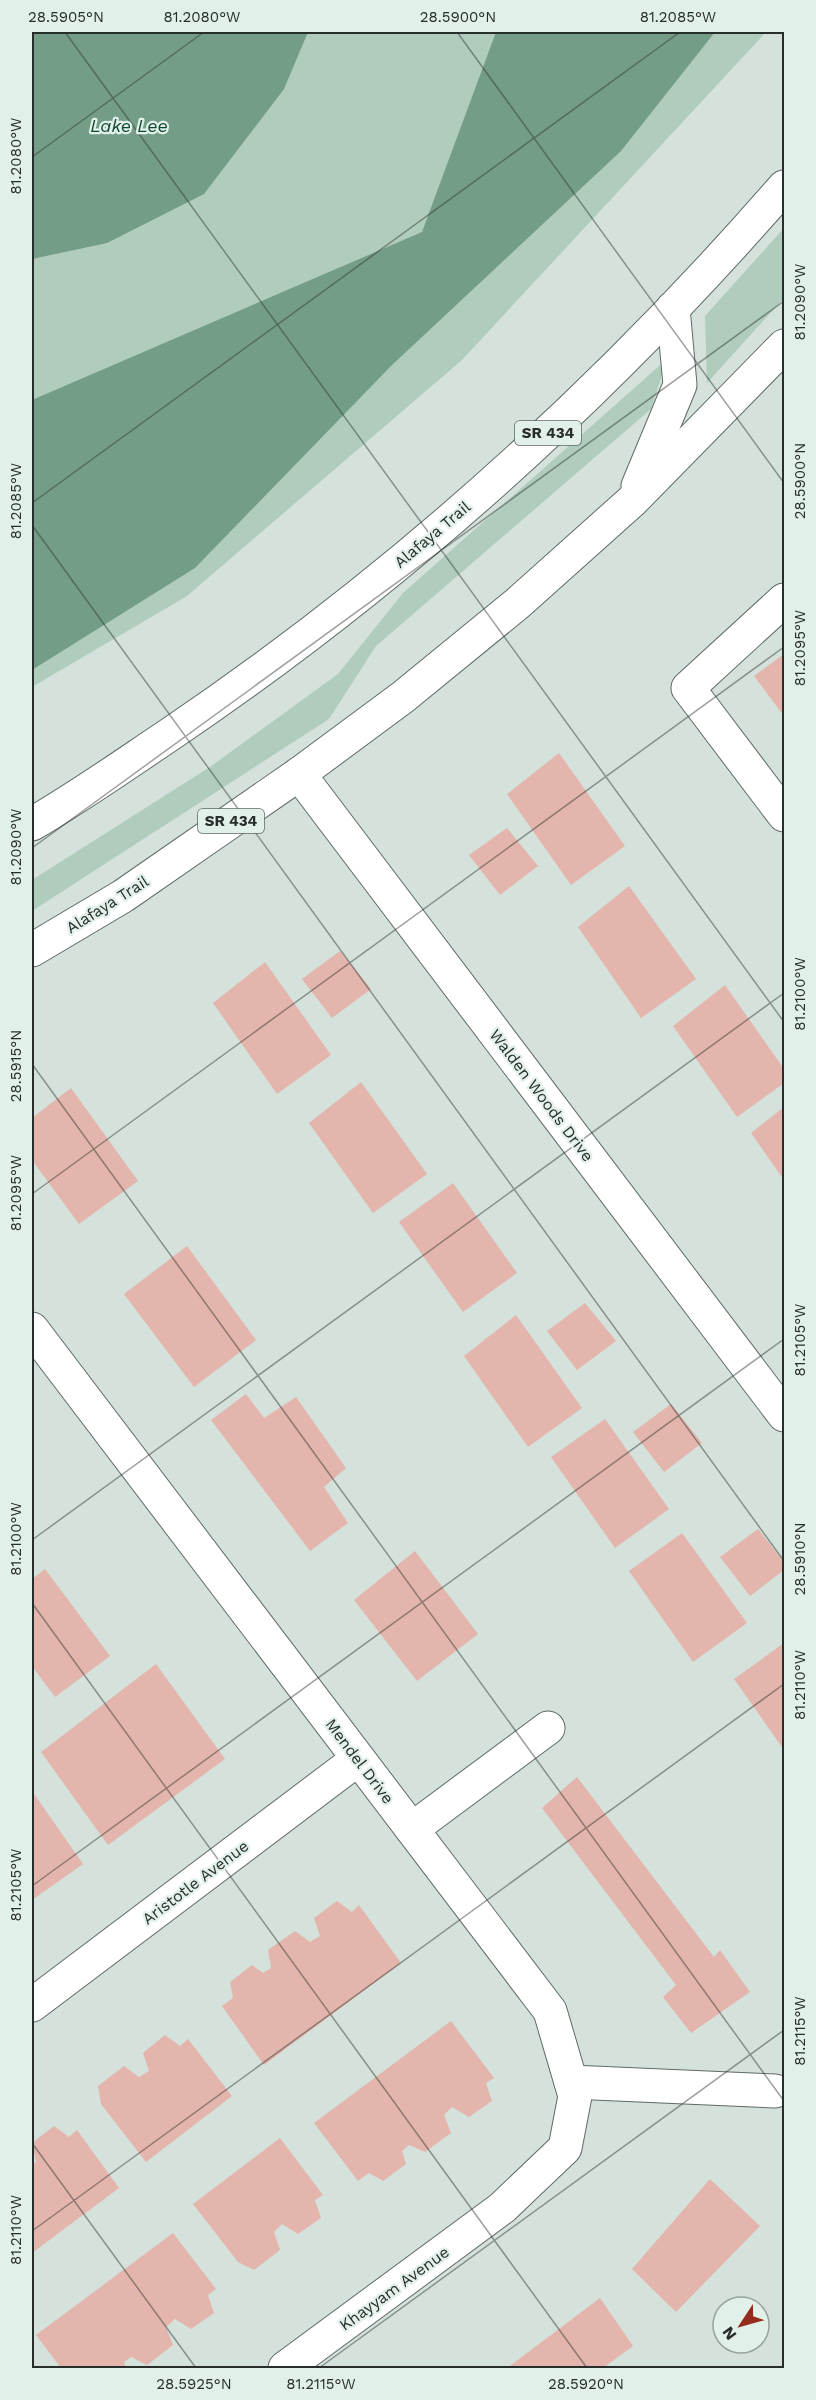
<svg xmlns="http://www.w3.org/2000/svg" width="816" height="2400" font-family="'Work Sans',sans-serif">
	<rect width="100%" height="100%" fill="#d4e2db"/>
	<g fill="#b0ccbd">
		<path d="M32,32h734l-304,328 -275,236 -155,91z"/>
		<path d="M784,228v70l-77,85 -2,-67z"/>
		<path d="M667,359l-16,50 -275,237 -47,73 -297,192v-31l178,-113 128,-93 65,-81z"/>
	</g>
	<g fill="#749d88">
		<path d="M32,32h276l-24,57 -80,105 -97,49 -75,16z"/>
		<path d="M496,32h219l-94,119 -229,214 -197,203 -163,102v-270l390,-168z"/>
	</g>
	<g fill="#e3b5ac">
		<path d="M784,654v62l-30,-40z"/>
		<path d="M559,753l66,93 -54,39 -64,-91z"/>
		<path d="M507,828l31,38 -38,29 -31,-40z"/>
		<path d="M629,886l67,93 -55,39 -63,-91z"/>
		<path d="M340,951l31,38 -39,29 -30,-39z"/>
		<path d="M265,962l66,93 -54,39 -64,-91z"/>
		<path d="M725,985l59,84v14l-47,34 -64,-91z"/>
		<path d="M361,1082l66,92 -54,39 -64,-90z"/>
		<path d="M71,1088l67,93 -59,43 -47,-64v-42z"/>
		<path d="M784,1107v73l-33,-47z"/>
		<path d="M453,1183l64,90 -54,39 -64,-90z"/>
		<path d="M187,1246l69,94 -62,47 -70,-93z"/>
		<path d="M585,1303l31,38 -39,29 -30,-39z"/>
		<path d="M516,1315l66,93 -54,39 -64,-91z"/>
		<path d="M246,1394l18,24 32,-21 50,71 -22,19 24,36 -38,28 -99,-131z"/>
		<path d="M671,1404l31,39 -38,29 -31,-40z"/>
		<path d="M605,1419l64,90 -54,39 -64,-91z"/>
		<path d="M758,1529l26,33v8l-34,26 -30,-39z"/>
		<path d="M682,1533l65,90 -54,39 -64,-91z"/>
		<path d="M415,1551l63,83 -61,47 -63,-81z"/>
		<path d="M45,1569l65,87 -55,41 -23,-31v-87z"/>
		<path d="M784,1643v107l-50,-71z"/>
		<path d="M156,1664l69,95 -117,86 -67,-93z"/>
		<path d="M577,1777l137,180 6,-7 30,42 -59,41 -28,-36 13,-12 -134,-177z"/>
		<path d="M32,1791l51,73 -51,36z"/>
		<path d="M337,1901l15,11 7,-7 42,58 -137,102 -42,-59 11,-8 -3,-16 22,-17 11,8 8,-5 -3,-18 27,-19 15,11 10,-6 -6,-18z"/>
		<path d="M451,2021l43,57 -8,5 6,18 -23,16 -17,-10 -8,8 7,18 -26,19 -16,-7 -7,6 4,13 -23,17 -14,-8 -11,8 -44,-58z"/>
		<path d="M165,2035l15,11 8,-7 44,57 -86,66 -45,-58 -3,-18 26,-20 15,11 10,-6 -6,-18z"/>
		<path d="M54,2126l15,11 8,-7 42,58 -87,65v-88l4,-3 -4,-19z"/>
		<path d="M280,2138l43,57 -8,5 6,18 -23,16 -16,-10 -8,8 6,18 -26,20 -16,-8 -45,-58z"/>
		<path d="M710,2179l50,47 -84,86 -44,-43z"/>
		<path d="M173,2233l43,56 -8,6 6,18 -23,16 -16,-10 -9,8 7,18 -26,20 -16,-8 -7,5 2,6h-65l-25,-33z"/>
		<path d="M600,2298l33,48 -30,22h-96z"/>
	</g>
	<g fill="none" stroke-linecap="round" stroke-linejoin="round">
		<defs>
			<g id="minor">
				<path d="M784,600l-96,88 96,127"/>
				<path d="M299,774l485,641"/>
				<path d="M32,1329l518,682 25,85 -10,52 -63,60 -217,160"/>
				<path d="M412,1829l136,-101"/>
				<path d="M32,2005l326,-246"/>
				<path d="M571,2082l204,9"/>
			</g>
			<g id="major">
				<path d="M638,486l42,-101 -7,-77"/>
				<path d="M32,824c47,-27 92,-59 137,-89 228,-154 435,-341 615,-548"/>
				<path d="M32,950l91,-54 176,-122 104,-77 115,-94 114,-102 152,-155"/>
			</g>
		</defs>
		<use href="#minor" stroke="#5e6b64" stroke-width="35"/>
		<use href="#major" stroke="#5e6b64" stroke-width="35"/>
		<use href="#minor" stroke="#fff" stroke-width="33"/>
		<use href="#major" stroke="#fff" stroke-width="33"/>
	</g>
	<path fill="none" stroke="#282e2b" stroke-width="1.5" stroke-opacity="0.45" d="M65,32l719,990M457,32l327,451M32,157l172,-125M32,503l648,-471M32,525l752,1036M32,848l752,-547M32,1064l752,1037M32,1194l752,-547M32,1540l752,-547M32,1603l555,765M32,1886l752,-547M32,2143l164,225M32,2231l752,-547M319,2368l465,-338"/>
	<g text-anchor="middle" stroke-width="4.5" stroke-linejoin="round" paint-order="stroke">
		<g fill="#e1f0e8" stroke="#606864" stroke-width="1.5">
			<rect x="515" y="421" width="66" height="24" rx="4.5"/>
			<rect x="198" y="809" width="66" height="24" rx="4.5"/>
		</g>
		<g font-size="15" font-weight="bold" fill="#282e2b">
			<text x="548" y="438">SR 434</text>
			<text x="231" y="826">SR 434</text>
		</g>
		<g font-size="16" fill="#282e2b" stroke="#e1f0e8">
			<text transform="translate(432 534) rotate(-40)" y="6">Alafaya Trail</text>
			<text transform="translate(107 904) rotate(-32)" y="6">Alafaya Trail</text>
			<text transform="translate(542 1095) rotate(53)" y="6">Walden Woods Drive</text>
			<text transform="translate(360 1761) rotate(53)" y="6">Mendel Drive</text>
			<text transform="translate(195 1882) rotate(-37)" y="6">Aristotle Avenue</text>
			<text transform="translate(394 2288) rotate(-36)" y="6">Khayyam Avenue</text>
		</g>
		<g font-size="18" font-style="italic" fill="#0f4630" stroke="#e1f0e8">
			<text x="129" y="132">Lake Lee</text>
		</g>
	</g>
	<rect width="816" height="2400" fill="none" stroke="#e1f0e8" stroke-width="66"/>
	<g transform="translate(741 2325) rotate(234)"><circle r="28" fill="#e1f0e8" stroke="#97a29c" stroke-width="1.5"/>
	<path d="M0-4.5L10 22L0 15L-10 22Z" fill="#952b1d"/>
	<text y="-9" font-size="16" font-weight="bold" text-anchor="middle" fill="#282e2b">N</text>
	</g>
	<rect x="33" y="33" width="750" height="2334" fill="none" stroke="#282e2b" stroke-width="2"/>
	<g font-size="15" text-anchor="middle" fill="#282e2b">
		<text x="66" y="22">28.5905°N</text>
		<text x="202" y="22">81.2080°W</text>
		<text x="458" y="22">28.5900°N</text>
		<text x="678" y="22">81.2085°W</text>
		<text transform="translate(16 156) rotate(-90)" y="5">81.2080°W</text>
		<text transform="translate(800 302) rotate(-90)" y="5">81.2090°W</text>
		<text transform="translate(800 481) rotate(-90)" y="5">28.5900°N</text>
		<text transform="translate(16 501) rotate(-90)" y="5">81.2085°W</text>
		<text transform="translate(800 648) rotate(-90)" y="5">81.2095°W</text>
		<text transform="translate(16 847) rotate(-90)" y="5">81.2090°W</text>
		<text transform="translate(800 994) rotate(-90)" y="5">81.2100°W</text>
		<text transform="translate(16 1066) rotate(-90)" y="5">28.5915°N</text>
		<text transform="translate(16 1193) rotate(-90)" y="5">81.2095°W</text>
		<text transform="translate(800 1340) rotate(-90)" y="5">81.2105°W</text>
		<text transform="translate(16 1539) rotate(-90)" y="5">81.2100°W</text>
		<text transform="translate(800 1559) rotate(-90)" y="5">28.5910°N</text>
		<text transform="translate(800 1685) rotate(-90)" y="5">81.2110°W</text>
		<text transform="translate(16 1885) rotate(-90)" y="5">81.2105°W</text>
		<text transform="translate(800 2031) rotate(-90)" y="5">81.2115°W</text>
		<text transform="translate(16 2230) rotate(-90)" y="5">81.2110°W</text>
		<text x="194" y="2389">28.5925°N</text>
		<text x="321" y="2389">81.2115°W</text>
		<text x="586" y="2389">28.5920°N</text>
	</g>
</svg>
